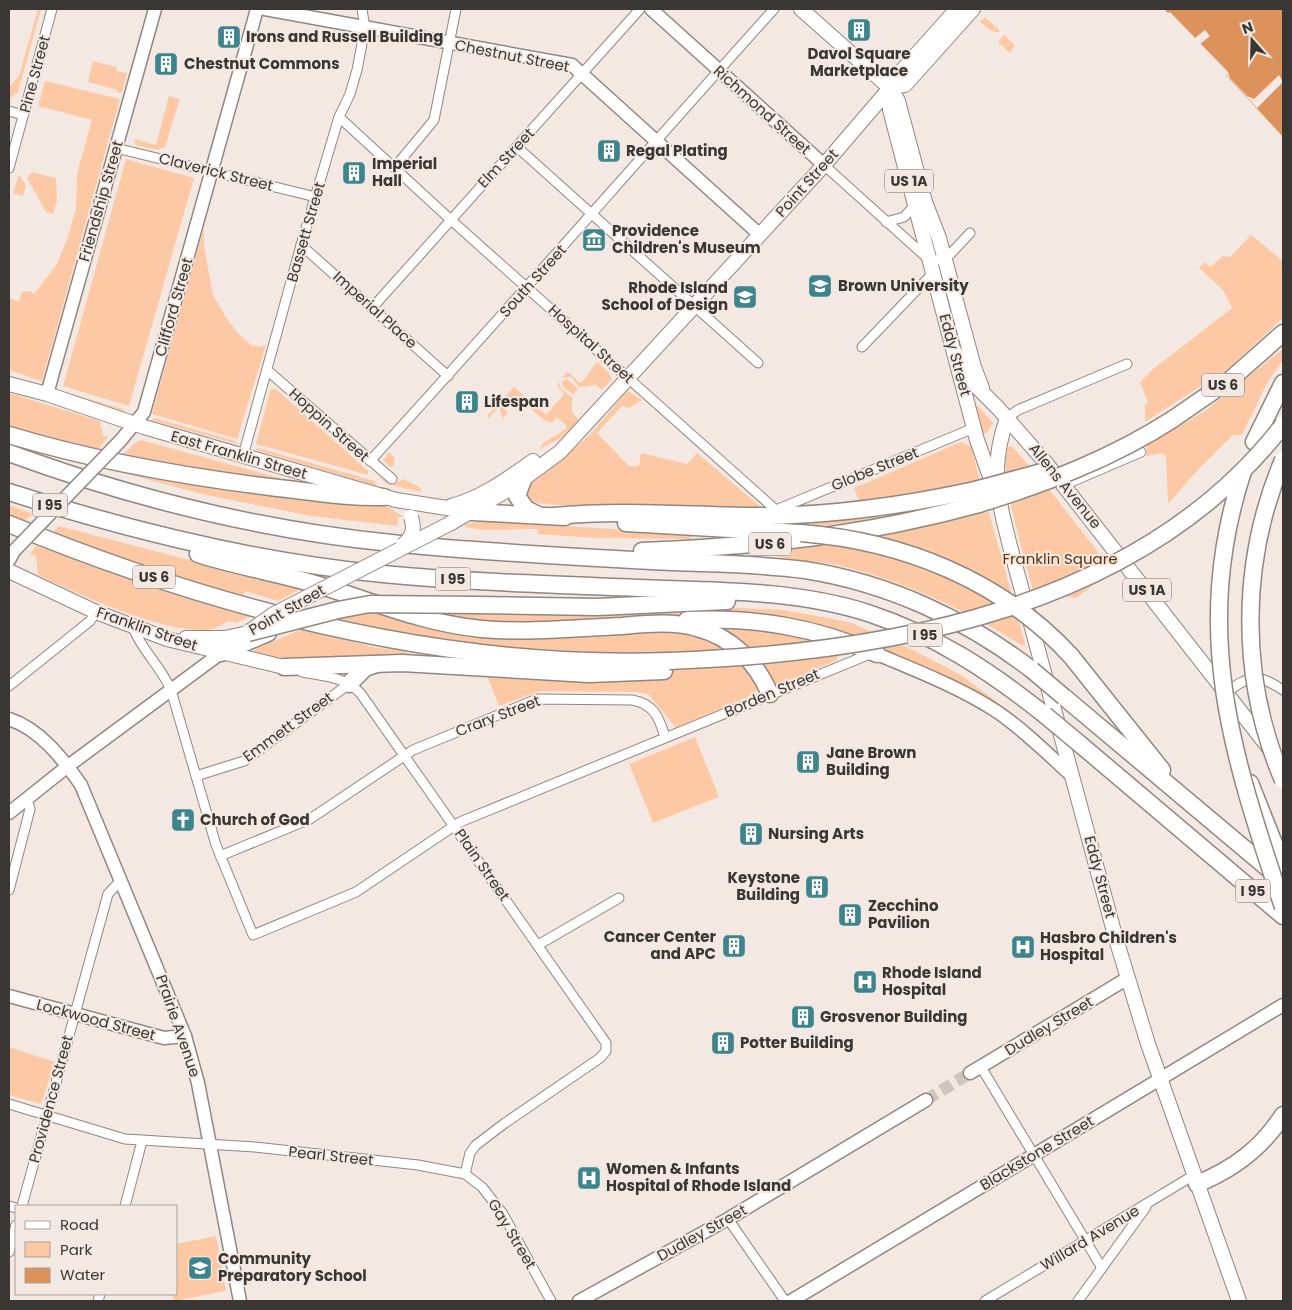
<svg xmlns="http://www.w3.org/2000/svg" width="1292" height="1310" font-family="Poppins,sans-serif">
	<rect width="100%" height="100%" fill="#f4e9e2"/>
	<g fill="#fdc9a5">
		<path d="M38,9h3l-23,83 -9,7v-12l10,-11z"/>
		<path d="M985,17l14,13v3l-9,-3 -10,-8z"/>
		<path d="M1004,35l11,10 -5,8 -12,-11z"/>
		<path d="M93,61l24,6 -1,4 11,2 -5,20 -5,-1v-2l-29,-8z"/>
		<path d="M45,81l75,18 -78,282 -33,-11v-72l10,4 3,-10 8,-1 4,3 23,-30 10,-25 9,-30 1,-35 15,-54 -54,-14z"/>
		<path d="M169,96l11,3 -15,48 -8,3 -21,-5 -2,-6 22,6z"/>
		<path d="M126,159l68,19 -65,228 -66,-20z"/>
		<path d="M32,172l24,6 1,23 -4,13 -7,-2 -19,-34z"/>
		<path d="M19,174l7,12 -3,10 -10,-3z"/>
		<path d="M204,227v19l9,49 14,24 11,14 13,12 8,2 7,-2 -29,94 -85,-25z"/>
		<path d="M1251,235l32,26v57l-54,50 -84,54v-17l3,-2 -8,-21 12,-12 80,-62 -9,-18 -24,-22 6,-6 5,5 13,-11 7,1z"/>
		<path d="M1283,349v11l-16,23 -25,52h-9l-37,37 -28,32 -2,-48 -5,-3 -14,3v-11l58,-34z"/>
		<path d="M597,362l11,10 4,7 -10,11 -7,-5 -16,2 -8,-10h-8l3,-4h4l10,10c5,-2 11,-15 17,-21z"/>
		<path d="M567,379l11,10 -5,6 -11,-10v-4z"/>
		<path d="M559,381l2,8 11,8v15l7,8 -18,18 -21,11 2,-5 25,-16 -2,-4 -9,-7 -4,6 -8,-3 -27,-23 -12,13 3,3 -5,6 -4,-13 -10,12 -2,-2 27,-29 32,28 18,-21 -6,-7z"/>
		<path d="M272,389h4l92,82v4l-112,-31 14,-53z"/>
		<path d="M628,391l14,9 -13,8 -7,-2 -25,27 32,33h10l2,-13 46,11 10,-11 65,55 -204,-3 -30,-3 -2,-12c10,-16 42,-35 58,-50 16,-15 29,-33 44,-49z"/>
		<path d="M66,392l57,17 2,3 -62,-18z"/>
		<path d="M9,393l91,28 3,15 5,1 -11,14 -88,-23z"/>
		<path d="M978,406l15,17 -6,10 -5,2 -8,-28z"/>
		<path d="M155,418l80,23 2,3 -86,-24z"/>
		<path d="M141,440l139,38v2l-93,-10 -67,-13 16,-15z"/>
		<path d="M961,442l10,4 9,35 -86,17 -35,3 -5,-13z"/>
		<path d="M1012,446l36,42 65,83 -37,27 -43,-8c-7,-27 -36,-121 -25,-143z"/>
		<path d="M258,448l117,33 2,5 -119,-35 -3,-1z"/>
		<path d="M389,452l6,6 -1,6 -3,4 -8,-8z"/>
		<path d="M110,466l278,41 16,10h-6l-1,9 -86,-10 -105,-21 -98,-26z"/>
		<path d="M376,474l16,11 12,-6 17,9v4l-34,-8z"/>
		<path d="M943,504l-78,17 -53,6v-4z"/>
		<path d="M9,505l24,9 -10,8 -14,-6z"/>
		<path d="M989,512l35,127 1,8c-58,-36 -118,-65 -184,-81 -24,-6 -52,-4 -75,-13l1,-2 65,-7 146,-31z"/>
		<path d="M483,521l210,13 -2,5 -97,-1 -56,-4v-5l-55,1 -18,-3 1,-3z"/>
		<path d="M59,526l242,63 -23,12 -33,-10 -2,5 -89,-26 -102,-37z"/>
		<path d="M36,546l215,70 -15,7 -7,-2c-6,3 -14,8 -21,9 -46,3 -128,-35 -170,-55l-2,-19 -6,-2z"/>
		<path d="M739,608l44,2 66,12 64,28 48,25 49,37 -139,-67 -182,-29 -185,10 -89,-13z"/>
		<path d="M366,611l42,11 275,9 41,15 33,33 1,10 -6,6 -76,33 -28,-34 -13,-2 -96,-1 -40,15 -12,-30 182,1v-23c-115,-1 -226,-8 -338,-36z"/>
		<path d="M761,626l79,18 -3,16 -53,23 -9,1 -59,-57z"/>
		<path d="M303,629l74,19 22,2 13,4 3,4 -133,2 -24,-2 -5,-6 4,-4z"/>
		<path d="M695,737l24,60 -66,26 -24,-59z"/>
		<path d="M9,1047l46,15 -14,42 -32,-9z"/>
		<path d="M216,1236l10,55 -52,10 -2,-7h4v-50z"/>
	</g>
	<path fill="#dc925a" d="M1164,9h119v128l-57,-62 2,-3 -58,-60 -2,1z"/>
	<g fill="#f4e9e2">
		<path d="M1205,30l5,6 -11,9 -5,-6z"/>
		<path d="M1224,72h4l2,6 17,18 7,3 25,-24 4,7 -26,26z"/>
	</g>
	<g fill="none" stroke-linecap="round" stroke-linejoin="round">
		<path stroke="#cfc5bf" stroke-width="12" stroke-dasharray="12 6" stroke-linecap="butt" d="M926,1100l44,-27"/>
		<defs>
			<g id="street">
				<path d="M9,111l14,4"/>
				<path d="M339,117l112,103 325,290 198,-82"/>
				<path d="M517,147l241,216"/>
				<path d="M116,148l200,49"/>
				<path d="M824,165l101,91 8,4h12"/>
				<path d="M395,167l39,-47 22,-111"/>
				<path d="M9,168l43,-159"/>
				<path d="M886,222l18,-5 11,-12"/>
				<path d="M301,245l147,131"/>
				<path d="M943,262l27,-29"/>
				<path d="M373,307l267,-298"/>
				<path d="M862,347l72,-75"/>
				<path d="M267,370l125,109"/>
				<path d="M1007,418l11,-8 109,-46"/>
				<path d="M243,456l58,-211 38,-128 11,-23 7,-24 8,-42 -3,-19"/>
				<path d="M370,461c136,-149 269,-302 404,-452"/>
				<path d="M1064,485l77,-33"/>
				<path d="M132,624c8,25 29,42 39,66l45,155 37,90 103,-43 104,-70 410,-168"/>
				<path d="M302,672c21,4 45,5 59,22l245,349v8l-6,7 -95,65 -29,22 -6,8 -5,21"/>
				<path d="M9,686l81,-65 6,-9"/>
				<path d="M1227,692c24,-18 31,-18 56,-2"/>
				<path d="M196,776l48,-15 105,-77"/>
				<path d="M220,856l90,-37 103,-69 124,-51 95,1c22,4 27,17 33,37"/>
				<path d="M9,890l21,-81 -3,-10"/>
				<path d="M538,945l81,-47"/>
				<path d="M981,1067l121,201"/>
				<path d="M9,1104l116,35 130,8 163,18 47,9 17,13 21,27 48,87"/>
				<path d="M9,1206l7,2"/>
				<path d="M22,1206l86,-312 12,-13"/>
				<path d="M125,1206l17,-65"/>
				<path d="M728,1219l57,82"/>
				<path d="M9,1252l7,-27"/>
				<path d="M98,1301l2,-7"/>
				<path d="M985,1301l209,-126"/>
				<path d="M1078,1301l68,-94"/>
			</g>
			<g id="secondary">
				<path d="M265,9l307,56 187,169"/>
				<path d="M651,9l173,156"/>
				<path d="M47,394l108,-385"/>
				<path d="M121,440l23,-28 113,-403"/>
				<path d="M9,560l5,-9"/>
				<path d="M877,654c40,17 82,33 119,57 27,18 52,43 76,65"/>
				<path d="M9,719c31,10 54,40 72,66l104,251 13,47 42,218"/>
				<path d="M9,813l59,-47 153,-113"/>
				<path d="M9,996l155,42 21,-2"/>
				<path d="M970,1073l158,-95"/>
				<path d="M579,1301l149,-82 198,-119"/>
				<path d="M791,1301l492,-296"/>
			</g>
			<g id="primary">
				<path d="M801,9l89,79 8,13 27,101 14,36 35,129 8,21"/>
				<path d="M890,88v22l87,330 16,45"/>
				<path d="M890,88l15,-3 68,-76"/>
				<path d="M955,352l14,27 29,29 48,55 223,285"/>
				<path d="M9,384l38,10 97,33 252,73 76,12"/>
				<path d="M1007,418c-18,52 -9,80 4,132l105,389 32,105 91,257"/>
				<path d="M451,506c31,-8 56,-27 82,-45"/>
				<path d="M451,523l60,-35 49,-36 264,-287 66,-77 6,-11 61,-68"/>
				<path d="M9,571l87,41 71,27 117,28"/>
				<path d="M186,638h39l23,-5"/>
			</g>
			<g id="highway">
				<path d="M1173,419l58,-40 52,-46"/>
				<path d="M9,435c86,26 172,41 261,52 38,4 75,11 114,10"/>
				<path d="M1254,442l29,-59"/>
				<path d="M9,453c123,45 251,77 382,90 87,9 174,13 260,18 51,3 103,2 154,9 83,13 161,49 227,100"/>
				<path d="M523,480l-6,16 9,13 12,6"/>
				<path d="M9,492c122,39 247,70 374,82 94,9 188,11 281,15 69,2 138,3 204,24 67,22 122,58 177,102"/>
				<path d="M472,512l93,5"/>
				<path d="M554,516c70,-7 140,0 210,0 71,-1 142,-11 211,-26"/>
				<path d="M626,523l173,10"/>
				<path d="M9,524c207,85 435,145 660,137"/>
				<path d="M642,551c119,-5 221,-15 337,-47"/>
				<path d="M198,554c38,12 78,19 117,30 57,17 107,39 167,45 46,4 94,-1 140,-3 24,-2 51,-5 75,2 35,9 59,34 73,66"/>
				<path d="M476,605l121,2 130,-6"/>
				<path d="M687,620c68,-3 128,7 190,34"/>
				<path d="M221,653l47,-20"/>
				<path d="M1071,656l91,114"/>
				<path d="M284,667l118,-4 187,11 75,-3"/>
				<path d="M349,684l16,-16 12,-4"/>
				<path d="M1064,697l219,184"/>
				<path d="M1081,745l202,171"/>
				<path d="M1250,783l33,83"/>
				<path d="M1197,1184c37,-15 65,-36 86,-69"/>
			</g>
		</defs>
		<use href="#street" stroke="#908780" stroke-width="11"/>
		<use href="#secondary" stroke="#908780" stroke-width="15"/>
		<use href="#primary" stroke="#908780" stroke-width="16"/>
		<use href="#highway" stroke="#908780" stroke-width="19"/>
		<use href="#street" stroke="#fff" stroke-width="9"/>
		<use href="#secondary" stroke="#fff" stroke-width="12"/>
		<use href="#primary" stroke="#fff" stroke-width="14"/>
		<use href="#highway" stroke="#fff" stroke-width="16"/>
		<defs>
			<path id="secondary-bridge" d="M14,551l107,-111"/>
			<g id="primary-bridge">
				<path d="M403,545c10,-9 12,-15 8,-28"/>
				<path d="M250,631l24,-17 177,-91"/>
			</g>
			<g id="highway-bridge">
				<path d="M1283,460c-43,102 -44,218 0,320"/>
				<path d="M1243,471c-52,161 -11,283 40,436"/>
				<path d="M975,490l67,-18"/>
				<path d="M979,504c68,-21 134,-46 194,-85"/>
				<path d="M801,533c102,8 200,47 270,123"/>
				<path d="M248,633l90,-23 32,-6 106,1"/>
				<path d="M669,661c219,-8 472,-52 614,-236"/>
				<path d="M1032,670l32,27"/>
				<path d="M1045,715l36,30"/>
			</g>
		</defs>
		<use href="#secondary-bridge" stroke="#908780" stroke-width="15" stroke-linecap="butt"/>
		<use href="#primary-bridge" stroke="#908780" stroke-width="16" stroke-linecap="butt"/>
		<use href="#highway-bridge" stroke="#908780" stroke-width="19" stroke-linecap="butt"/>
		<use href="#secondary-bridge" stroke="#fff" stroke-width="12"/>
		<use href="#primary-bridge" stroke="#fff" stroke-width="14"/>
		<use href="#highway-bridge" stroke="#fff" stroke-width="16"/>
	</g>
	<defs>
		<symbol id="building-square" viewBox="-11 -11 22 22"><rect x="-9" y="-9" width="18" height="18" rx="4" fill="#3d848d" stroke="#f4e9e2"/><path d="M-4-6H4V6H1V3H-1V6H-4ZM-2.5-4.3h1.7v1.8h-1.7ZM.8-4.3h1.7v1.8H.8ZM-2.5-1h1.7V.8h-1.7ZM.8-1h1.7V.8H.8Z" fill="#fff"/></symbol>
		<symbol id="museum-square" viewBox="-11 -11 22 22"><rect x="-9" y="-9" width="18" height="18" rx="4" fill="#3d848d" stroke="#f4e9e2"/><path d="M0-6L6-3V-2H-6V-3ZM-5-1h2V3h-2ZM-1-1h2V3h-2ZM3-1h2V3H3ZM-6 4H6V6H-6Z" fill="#fff"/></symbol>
		<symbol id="university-square" viewBox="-11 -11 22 22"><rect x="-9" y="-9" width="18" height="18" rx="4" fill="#3d848d" stroke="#f4e9e2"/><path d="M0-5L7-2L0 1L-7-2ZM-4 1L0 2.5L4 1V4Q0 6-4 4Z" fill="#fff"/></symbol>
		<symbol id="church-square" viewBox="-11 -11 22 22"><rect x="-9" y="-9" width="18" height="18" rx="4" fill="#3d848d" stroke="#f4e9e2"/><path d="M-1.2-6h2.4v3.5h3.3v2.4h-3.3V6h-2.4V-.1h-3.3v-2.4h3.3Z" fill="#fff"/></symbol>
		<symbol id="hospital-square" viewBox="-11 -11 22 22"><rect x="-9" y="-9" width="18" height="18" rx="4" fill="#3d848d" stroke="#f4e9e2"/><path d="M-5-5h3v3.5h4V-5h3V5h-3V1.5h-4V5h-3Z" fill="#fff"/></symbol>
		<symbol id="school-square" viewBox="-11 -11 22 22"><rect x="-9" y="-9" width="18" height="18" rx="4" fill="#3d848d" stroke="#f4e9e2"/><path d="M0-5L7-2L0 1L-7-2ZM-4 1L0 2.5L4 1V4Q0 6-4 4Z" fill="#fff"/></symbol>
	</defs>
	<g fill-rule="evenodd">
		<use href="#building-square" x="845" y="16" width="28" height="28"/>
		<use href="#building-square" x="215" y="23" width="28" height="28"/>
		<use href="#building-square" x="152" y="50" width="28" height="28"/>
		<use href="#building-square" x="595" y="137" width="28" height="28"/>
		<use href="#building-square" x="340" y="159" width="28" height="28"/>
		<use href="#museum-square" x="580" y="226" width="28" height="28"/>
		<use href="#university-square" x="806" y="272" width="28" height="28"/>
		<use href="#university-square" x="731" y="283" width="28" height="28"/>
		<use href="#building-square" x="453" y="388" width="28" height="28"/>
		<use href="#building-square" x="794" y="748" width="28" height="28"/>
		<use href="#church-square" x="169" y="806" width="28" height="28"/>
		<use href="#building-square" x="737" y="820" width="28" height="28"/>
		<use href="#building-square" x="803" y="873" width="28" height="28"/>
		<use href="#building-square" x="836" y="901" width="28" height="28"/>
		<use href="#building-square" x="720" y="932" width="28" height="28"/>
		<use href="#hospital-square" x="1009" y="933" width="28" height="28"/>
		<use href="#hospital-square" x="851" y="968" width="28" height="28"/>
		<use href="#building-square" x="789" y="1003" width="28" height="28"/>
		<use href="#building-square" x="709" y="1029" width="28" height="28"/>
		<use href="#hospital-square" x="575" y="1164" width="28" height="28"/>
		<use href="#school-square" x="186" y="1254" width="28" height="28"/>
	</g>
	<g text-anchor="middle" stroke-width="4" stroke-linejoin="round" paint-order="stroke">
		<g fill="#f4e9e2" stroke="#726c68" stroke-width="1">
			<rect x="885" y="169.5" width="48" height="23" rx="4"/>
			<rect x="1202" y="373.5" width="42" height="23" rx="4"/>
			<rect x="32.5" y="493.5" width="35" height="23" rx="4"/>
			<rect x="749" y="532.5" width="42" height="23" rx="4"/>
			<rect x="133" y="565.5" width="42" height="23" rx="4"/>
			<rect x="435.5" y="567.5" width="35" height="23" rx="4"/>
			<rect x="1123" y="578.5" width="48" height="23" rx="4"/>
			<rect x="907.5" y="623.5" width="35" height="23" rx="4"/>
			<rect x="1235.5" y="879.5" width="35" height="23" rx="4"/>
		</g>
		<g font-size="14" font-weight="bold" fill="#3a3633">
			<text x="909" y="186">US 1A</text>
			<text x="1223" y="390">US 6</text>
			<text x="50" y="510">I 95</text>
			<text x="770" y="549">US 6</text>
			<text x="154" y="582">US 6</text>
			<text x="453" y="584">I 95</text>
			<text x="1147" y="595">US 1A</text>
			<text x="925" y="640">I 95</text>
			<text x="1253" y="896">I 95</text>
		</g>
		<g font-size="15" font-weight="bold" fill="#3a3633" stroke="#f4e9e2" text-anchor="start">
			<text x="246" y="42">Irons and Russell Building</text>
			<text x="859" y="59" text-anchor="middle">Davol Square<tspan x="859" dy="17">Marketplace</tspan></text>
			<text x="184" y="69">Chestnut Commons</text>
			<text x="626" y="156">Regal Plating</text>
			<text x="372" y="169">Imperial<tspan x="372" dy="17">Hall</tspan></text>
			<text x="612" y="236">Providence<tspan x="612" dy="17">Children's Museum</tspan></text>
			<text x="838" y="291">Brown University</text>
			<text x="728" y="293" text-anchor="end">Rhode Island<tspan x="728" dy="17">School of Design</tspan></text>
			<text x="484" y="407">Lifespan</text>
			<text x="826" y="758">Jane Brown<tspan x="826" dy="17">Building</tspan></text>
			<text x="200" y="825">Church of God</text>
			<text x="768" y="839">Nursing Arts</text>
			<text x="800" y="883" text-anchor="end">Keystone<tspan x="800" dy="17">Building</tspan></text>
			<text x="868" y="911">Zecchino<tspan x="868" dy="17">Pavilion</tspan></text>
			<text x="716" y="942" text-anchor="end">Cancer Center<tspan x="716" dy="17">and APC</tspan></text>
			<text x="1040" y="943">Hasbro Children's<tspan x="1040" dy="17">Hospital</tspan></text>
			<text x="882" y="978">Rhode Island<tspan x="882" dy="17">Hospital</tspan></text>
			<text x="820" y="1022">Grosvenor Building</text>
			<text x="740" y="1048">Potter Building</text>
			<text x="606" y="1174">Women &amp; Infants<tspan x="606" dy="17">Hospital of Rhode Island</tspan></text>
			<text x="218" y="1264">Community<tspan x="218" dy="17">Preparatory School</tspan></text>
		</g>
		<g font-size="15" fill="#3a3633" stroke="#f4e9e2">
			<text transform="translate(512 56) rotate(11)" y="5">Chestnut Street</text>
			<text transform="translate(35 74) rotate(-75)" y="5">Pine Street</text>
			<text transform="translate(762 110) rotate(42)" y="5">Richmond Street</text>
			<text transform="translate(506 158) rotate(-47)" y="5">Elm Street</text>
			<text transform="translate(216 172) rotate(14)" y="5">Claverick Street</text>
			<text transform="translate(807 183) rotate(-48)" y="5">Point Street</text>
			<text transform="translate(101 201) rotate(-74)" y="5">Friendship Street</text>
			<text transform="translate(306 232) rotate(-74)" y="5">Bassett Street</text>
			<text transform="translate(533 281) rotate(-48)" y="5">South Street</text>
			<text transform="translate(174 307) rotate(-74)" y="5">Clifford Street</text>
			<text transform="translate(375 310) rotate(42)" y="5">Imperial Place</text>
			<text transform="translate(591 344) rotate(42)" y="5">Hospital Street</text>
			<text transform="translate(955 355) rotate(75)" y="5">Eddy Street</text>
			<text transform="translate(329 425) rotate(42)" y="5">Hoppin Street</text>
			<text transform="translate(239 455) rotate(16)" y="5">East Franklin Street</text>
			<text transform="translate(875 469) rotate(-22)" y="5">Globe Street</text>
			<text transform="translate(1065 486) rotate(51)" y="5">Allens Avenue</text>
			<text transform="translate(287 610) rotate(-30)" y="5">Point Street</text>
			<text transform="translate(147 629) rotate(19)" y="5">Franklin Street</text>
			<text transform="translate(772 693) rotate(-23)" y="5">Borden Street</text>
			<text transform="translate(498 716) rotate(-21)" y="5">Crary Street</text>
			<text transform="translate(288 727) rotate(-36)" y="5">Emmett Street</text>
			<text transform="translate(482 865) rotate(55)" y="5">Plain Street</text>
			<text transform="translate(1100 877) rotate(75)" y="5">Eddy Street</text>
			<text transform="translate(96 1020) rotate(15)" y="5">Lockwood Street</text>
			<text transform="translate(178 1026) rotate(71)" y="5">Prairie Avenue</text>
			<text transform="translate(1049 1026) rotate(-31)" y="5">Dudley Street</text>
			<text transform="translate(51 1099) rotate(-75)" y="5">Providence Street</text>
			<text transform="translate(1037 1153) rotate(-31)" y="5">Blackstone Street</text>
			<text transform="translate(331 1156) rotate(6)" y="5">Pearl Street</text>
			<text transform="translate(702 1233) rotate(-29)" y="5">Dudley Street</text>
			<text transform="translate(512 1234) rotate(59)" y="5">Gay Street</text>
			<text transform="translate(1090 1238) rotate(-31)" y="5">Willard Avenue</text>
		</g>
		<g font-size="15" fill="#613104" stroke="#f4e9e2">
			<text x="1060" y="564">Franklin Square</text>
		</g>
	</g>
	<rect width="1292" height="1310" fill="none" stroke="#3a3633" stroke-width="20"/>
	<rect x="15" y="1205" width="162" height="90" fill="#f4e9e2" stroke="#aaa19c"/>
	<rect x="25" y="1221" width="25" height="8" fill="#ffffff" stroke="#aaa19c"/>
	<text x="60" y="1230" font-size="15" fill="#3a3633">Road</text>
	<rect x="25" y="1242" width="25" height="15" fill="#fdc9a5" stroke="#aaa19c"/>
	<text x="60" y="1255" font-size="15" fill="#3a3633">Park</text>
	<rect x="25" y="1268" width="25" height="15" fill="#dc925a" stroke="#aaa19c"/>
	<text x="60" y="1280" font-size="15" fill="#3a3633">Water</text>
	<g transform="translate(1252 40) rotate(340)" stroke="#f4e9e2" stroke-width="4" paint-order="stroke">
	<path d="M0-4L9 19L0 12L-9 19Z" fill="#3a3633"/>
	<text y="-8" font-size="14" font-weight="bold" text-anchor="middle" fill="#3a3633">N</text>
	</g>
</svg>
